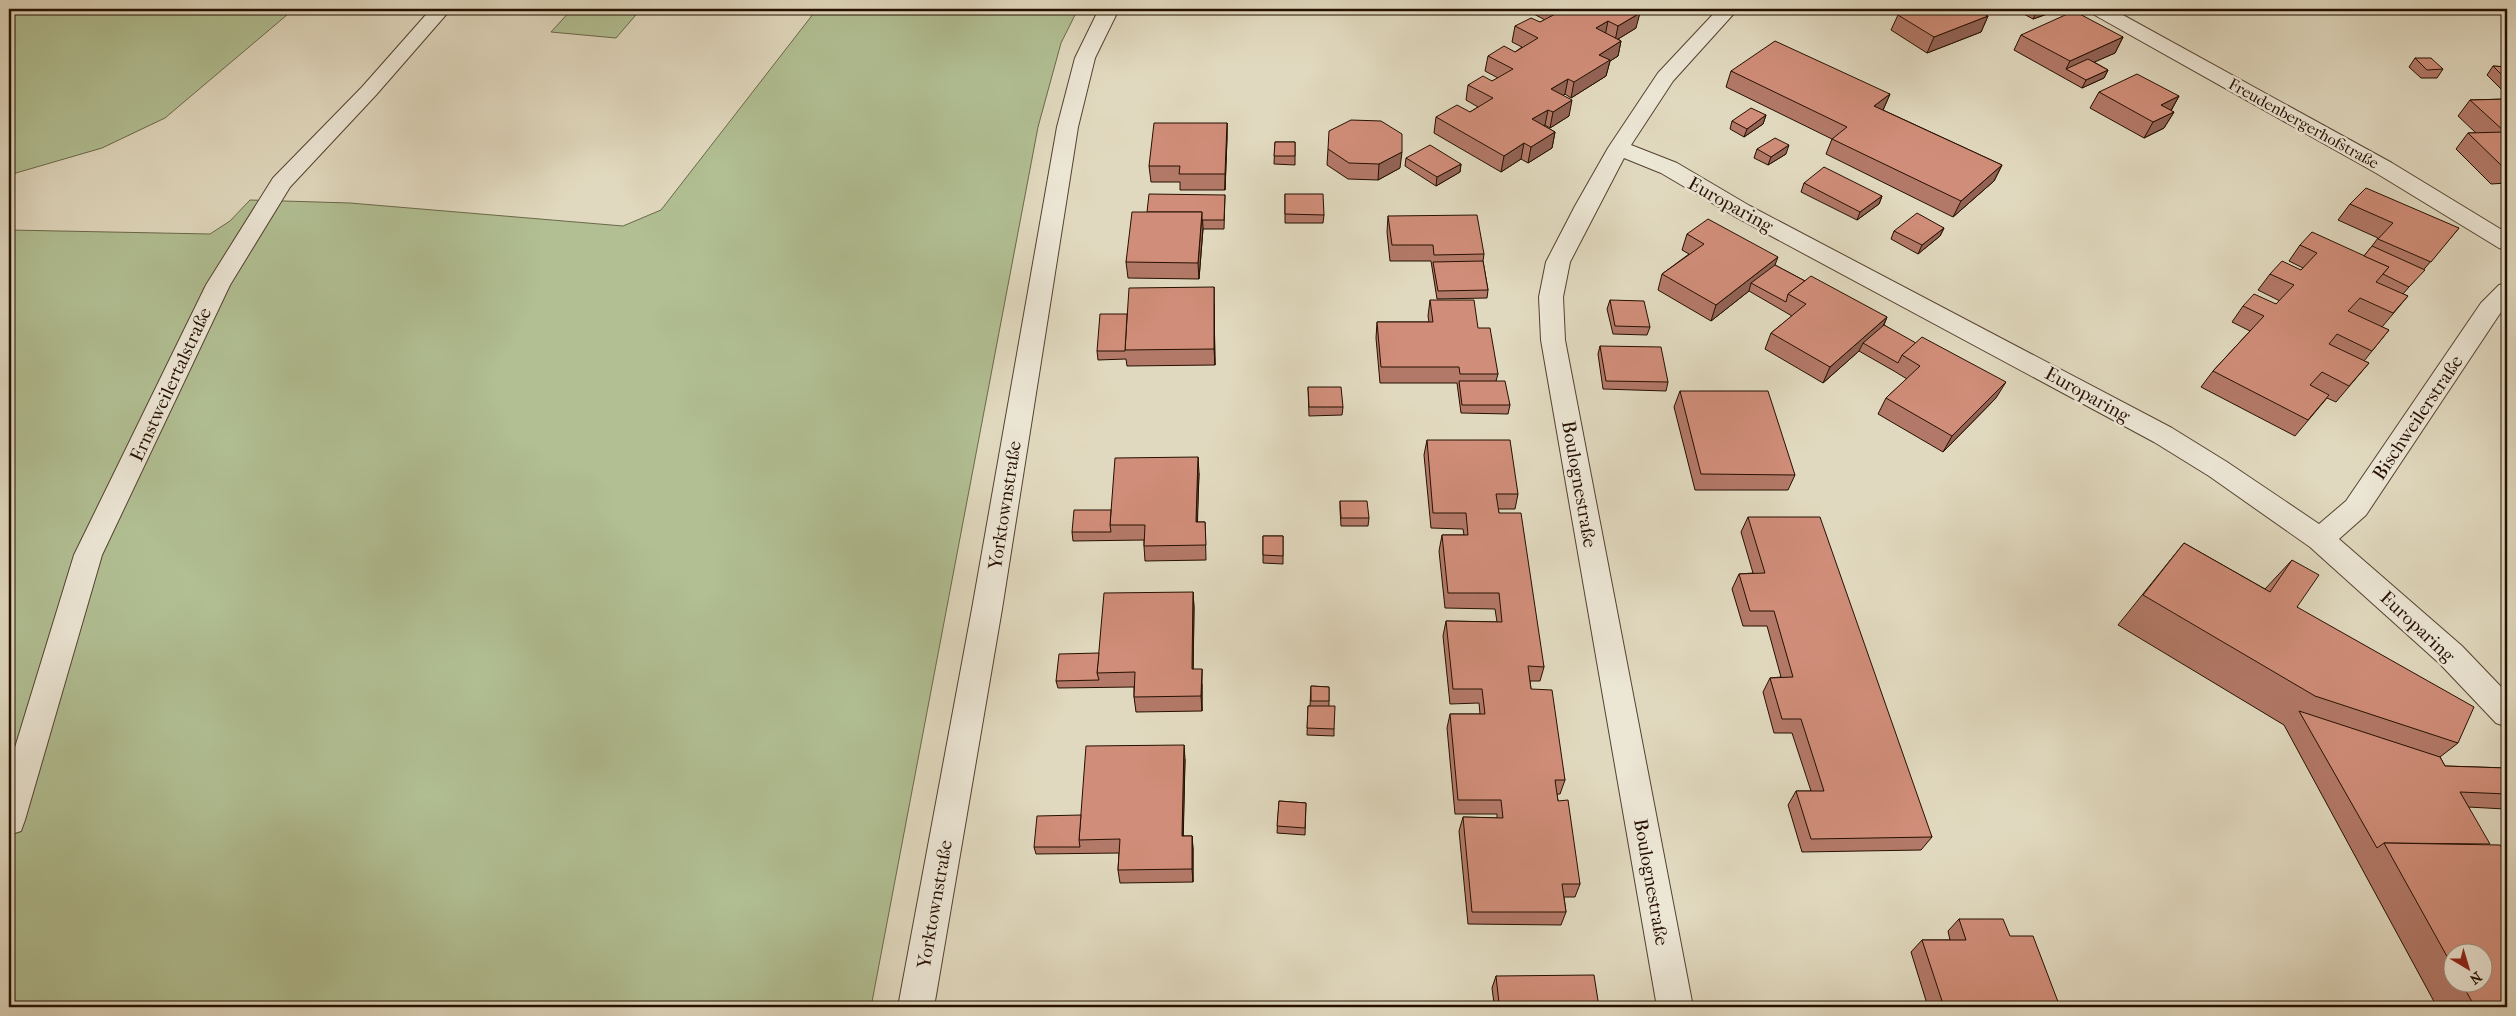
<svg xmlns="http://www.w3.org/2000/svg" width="2516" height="1016" font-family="'IM FELL French Canon',serif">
	<rect width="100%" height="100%" fill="#e1d9bf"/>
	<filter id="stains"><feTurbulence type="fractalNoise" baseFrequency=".004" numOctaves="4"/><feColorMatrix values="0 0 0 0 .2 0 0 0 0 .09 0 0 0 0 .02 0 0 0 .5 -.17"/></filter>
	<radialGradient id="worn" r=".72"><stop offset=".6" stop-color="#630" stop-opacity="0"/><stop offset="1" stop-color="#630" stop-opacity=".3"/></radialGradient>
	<g fill="#b1bf93" stroke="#6b684a">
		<path d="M13,9h281l-129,109 -63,30 -93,27v-163z"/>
		<path d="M572,9h69l-25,29 -65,-6z"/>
		<path d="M817,9h261l-17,34 -23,84 -167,880h-862v-777l201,4 20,-13 20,-21 100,3 273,23 38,-16z"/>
	</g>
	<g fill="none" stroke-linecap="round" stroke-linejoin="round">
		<defs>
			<g id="minor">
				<path d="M431,9h20l-75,86 -86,92 -60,98 -128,270 -77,265 -4,11 -12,4v-68l65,-212 132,-270 67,-107 89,-91z"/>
				<path d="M1099,9h20l-24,49 -17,69 -76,482 -68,398h-36l74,-398 85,-482 18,-69z"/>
				<path d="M1718,9h20l-65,72 -42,64 46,18 73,43 422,222 55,34 92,62 27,-23 135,-198 18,-18 8,-2v22l-8,10 -133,200 -27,24 123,107 45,47v34l-11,-4 -56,-59 -130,-117 -101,-71 -55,-34 -420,-226 -73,-43 -37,-15 -54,104 -7,35 2,43 128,667h-36l-116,-667 -2,-43 7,-35 29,-56 33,-58 50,-75z"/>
				<path d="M2088,9h24l280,154 115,70v17l-8,-2 -123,-75 -285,-160z"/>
			</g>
		</defs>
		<use href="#minor" stroke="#544230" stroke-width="2"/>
		<use href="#minor" fill="#ece6d5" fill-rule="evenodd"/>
	</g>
	<g fill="#b37968" stroke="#251000" fill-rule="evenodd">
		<path d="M1535,9h97l4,19 -18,11 3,2 -3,15 -8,5 -4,15 -35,22 -6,-4 -2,2 6,20 -19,12 -5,-3 -1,1 11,6 -3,16 -24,15 -7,-4 -20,13 -67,-39 2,-16 34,-5 8,-5 -12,-7 2,-15 24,-4 6,-3 -13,-7 3,-15 27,-4 7,-5 -10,-5 3,-16 25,-4 5,-2 -11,-6z"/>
		<path d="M2015,9h46l-28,10z"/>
		<path d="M2364,9h24l-2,3 -17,1z"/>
		<path d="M1898,15l90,1 -7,16 -54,21 -36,-23z"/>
		<path d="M2021,35l102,2 -8,16 -21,9 14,8 -4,8 -22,10 -68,-38z"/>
		<path d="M2415,58l28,11 -6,9h-16l-12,-11z"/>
		<path d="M2493,66l14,1v23h-5l-15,-15z"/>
		<path d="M1731,71l159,23 -7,16 119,55 -8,16 -41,36 -127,-63 6,-15 -106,-52z"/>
		<path d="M2099,92l80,4 -8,15 3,1 -10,16 -20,10 -54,-30z"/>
		<path d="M2507,99v84l-16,1 -35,-35 12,-16h8l-18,-17 12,-16z"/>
		<path d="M1766,115l-3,9 -19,13 -14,-8 2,-8z"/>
		<path d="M1227,123v15l-2,52h-45v-8h-29l-2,-16z"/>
		<path d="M1275,142h20v23l-21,-1z"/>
		<path d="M1328,149l72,19 -22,12 -30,-1 -21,-14z"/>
		<path d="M1757,149l29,5 -18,11 -14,-7z"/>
		<path d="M1406,158l55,6 -1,8 -24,14 -31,-20z"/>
		<path d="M1804,183l78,13 -3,8 -22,16 -56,-28z"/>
		<path d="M1285,194l39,21 -1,8h-38z"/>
		<path d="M1225,195l-1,34h-21l-4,50 -71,-1 -2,-16 21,-50z"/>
		<path d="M2350,204l109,24 -56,66 5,2 -26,31 7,3 -25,31 5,2 -33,39 -9,-4 -32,38 -94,-49 12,-16 37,-40 -18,-9 11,-16 33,-2 4,-3 -22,-11 12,-16 31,-4 2,-2 -14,-7 11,-16 64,11 8,-10 6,-8 -40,-18z"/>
		<path d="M1388,216l96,38 -1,7 5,29 -1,8 -50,1 -6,-38h-41l-3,-29z"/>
		<path d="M1944,228l-4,8 -22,18 -27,-15 3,-8z"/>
		<path d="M1687,234l88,31 30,16 82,36 -3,8 112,73 -53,54 -65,-38 8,-16 21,-19 -13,-8 -35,-20 -36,32 -58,-34 6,-16 21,-17 -43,-25 -38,30 -53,-31 4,-16 27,-20 -7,-4z"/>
		<path d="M1430,300l48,28 20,46 -2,7 14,24 -2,9 -47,-1 -4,-30h-77l-4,-45 1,-16h52l-1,-6z"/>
		<path d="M1610,300l40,27 -3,8 -34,-1 -6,-25z"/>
		<path d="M1214,303l1,62 -88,1 -1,-7 -28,1 -1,-9 30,-37z"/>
		<path d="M1600,346l68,36 -2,9 -63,-2 -5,-35z"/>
		<path d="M1308,387l35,20 -1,8 -33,1z"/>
		<path d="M1680,391l115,84 -7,15h-93l-21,-83z"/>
		<path d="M1427,440l91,54 -3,15h-17l1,4 45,154 -4,14h-10l1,8 34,91 -5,14h-3l1,7 22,83 -5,13h-11l2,15 -5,13 -93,-1 -9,-93 4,-14 34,1v-4h-42l-8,-86 3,-14h30l-1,-11 -29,1 -7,-68 3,-15 51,1 -2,-13 -50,-1 -6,-57 3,-16h22l-1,-6 -32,-1 -7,-73z"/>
		<path d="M1199,473l-2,49h8l1,38 -61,1 -1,-15v-6l-71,1 -1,-9 39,-22z"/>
		<path d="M1340,501l29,17 -1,8h-27l-1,-17z"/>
		<path d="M1748,517l184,320 -11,13 -119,2 -14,-47 8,-14h15l-19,-58h-18l-11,-41 7,-14 11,-1 -14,-51h-24l-11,-37 7,-15 14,-1 -12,-41z"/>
		<path d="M1263,536h20v28l-20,-1z"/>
		<path d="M2184,543l81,46 27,-29 5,47 161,136 -18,14 5,9 62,2v40l-2,1 -37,-2 39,200h-70l-153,-282 -166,-100 41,-51zM2454,954l30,30h-30z"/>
		<path d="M1193,592l1,16 -1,61 9,15v27l-66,1 -2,-15v-10l-76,1 -2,-7z"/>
		<path d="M1311,686l18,1v19l5,23v7l-27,-1 1,-29h2z"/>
		<path d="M1185,759l-2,77h9l1,13v33l-73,1 -2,-13 1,-17 -83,1 -2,-7 47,-32z"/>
		<path d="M1279,801l27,2 -1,32 -28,-2z"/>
		<path d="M1959,919l51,17 50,71h-132l-17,-55 11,-12h28l-2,-9z"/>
		<path d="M1496,976l103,31h-127l2,-4h20l-2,-15z"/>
	</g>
	<g fill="#926355" stroke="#251000">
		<path d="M2043,9h18l-28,10 4,-8z"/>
		<path d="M1640,13l-4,15 -21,13 3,-15z"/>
		<path d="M1988,16l-7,16 -54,21 7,-16z"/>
		<path d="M1608,21l-3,15 -9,-8z"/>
		<path d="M2123,37l-8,16 -43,19 -6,-3 4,-8z"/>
		<path d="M1621,41l-3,15 -8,5 -4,15 -35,22 3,-16 25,-27z"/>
		<path d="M2108,70l-4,8 -22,10 4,-8z"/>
		<path d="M1568,79l-3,15 -17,11 3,-16z"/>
		<path d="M1890,94l-7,16 -15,12 6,-16z"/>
		<path d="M2179,96l-9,16 -9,-7z"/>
		<path d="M1572,100l-3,16 -19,12 3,-16z"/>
		<path d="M1548,110l-3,15 -16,10 3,-16z"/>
		<path d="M2174,112l-10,16 -20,10 9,-16z"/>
		<path d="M1766,115l-3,9 -19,13 3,-8z"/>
		<path d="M1227,123v15l-2,52v-16z"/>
		<path d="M1555,132l-3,16 -24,15 3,-16z"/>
		<path d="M1524,143l-3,16 -20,13 3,-16z"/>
		<path d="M1789,145l-3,9 -18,11 3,-8z"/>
		<path d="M1402,152l-2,16 -22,12 1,-16z"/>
		<path d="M1461,164l-1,8 -24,14 1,-9z"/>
		<path d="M2002,165l-8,16 -41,36 8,-16z"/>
		<path d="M1882,196l-3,8 -22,16 3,-8z"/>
		<path d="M1202,212l1,16 -4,51 -1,-16z"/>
		<path d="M1944,228l-4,8 -22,18 4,-9z"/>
		<path d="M1778,257l-6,16 -21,10 -2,8 -38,30 5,-16z"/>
		<path d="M1214,287v16l1,62 -1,-16z"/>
		<path d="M1887,317l-7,16 -17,10 -4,8 -36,32 7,-16z"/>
		<path d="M2006,382l-10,16 -53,54 9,-16z"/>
		<path d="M1198,457l1,16 -2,64 -1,-15z"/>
		<path d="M1193,592l1,16 -1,76 -1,-15z"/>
		<path d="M1202,669v42l-1,-15z"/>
		<path d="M1184,745l1,14 -2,90 -1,-13z"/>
		<path d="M1192,836l1,13v33l-1,-13z"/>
	</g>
	<g fill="#d08d79" stroke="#251000">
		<path d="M1557,9h75l8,4 -22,13 -10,-5 -12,7 25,13 -22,14 11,5 -36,22 -6,-3 -17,10 21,11 -19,12 -5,-2 -16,9 23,13 -24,15 -7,-4 -20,13 -68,-39 21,-12 13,7 23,-14 -25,-13 15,-9 9,5 21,-12 -25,-13 16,-10 11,6 23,-14 -23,-12 16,-8 9,4 21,-11z"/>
		<path d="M1914,9h61l13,7 -54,21 -36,-22z"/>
		<path d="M2033,9h10l-6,2z"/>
		<path d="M2074,11l49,26 -53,24 -49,-26z"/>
		<path d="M1775,41l115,53 -16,12 128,59 -41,36 -129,-62 15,-12 -116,-56z"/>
		<path d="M2415,58h16l12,11 -16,1z"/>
		<path d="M2088,59l20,11 -22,10 -20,-11z"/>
		<path d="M2493,66l14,1v13z"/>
		<path d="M2137,74l42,22 -18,9 13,7 -21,10 -54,-30z"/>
		<path d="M2507,99v69h-3l-36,-35 37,-1 -35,-32z"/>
		<path d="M1751,108l15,7 -19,14 -15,-8z"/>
		<path d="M1351,120l30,1 21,13v18l-23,12 -30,-1 -21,-14 1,-18z"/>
		<path d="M1154,123h73l-2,51h-46l1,-8h-31z"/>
		<path d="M1775,138l14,7 -18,12 -14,-8z"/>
		<path d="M1275,142h20v14h-21z"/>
		<path d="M1430,145l31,19 -24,13 -31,-19z"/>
		<path d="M1824,167l58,29 -22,16 -56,-29z"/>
		<path d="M2366,188l93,40 -28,34 -53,-23 15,-16 -43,-19z"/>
		<path d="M1149,194l76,1 -1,25h-22v-8h-55z"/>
		<path d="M1285,194h38l1,21 -39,-1z"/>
		<path d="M1132,212h70l-4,51 -72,-1z"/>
		<path d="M1917,213l27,15 -22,17 -28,-14z"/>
		<path d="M1477,215l7,39 -50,1 -1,-10h-41l-4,-29z"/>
		<path d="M1708,219l70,38 -62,48 -54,-31 42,-30 -17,-10z"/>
		<path d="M2312,232l77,35 -13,15 32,14 -15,17 -33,-15 -12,13 41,19 -17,21 -35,-17 -8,10 40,19 -20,23 -27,-14 -12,13 19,10 -21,25 -95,-49 51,-55 -21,-10 11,-12 22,10 18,-19 -24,-11 12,-13 19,9 16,-17 -17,-8z"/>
		<path d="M2372,246l53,24 -16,17 -26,-13 6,-7 -25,-11z"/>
		<path d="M1483,261l5,29 -50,1 -5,-29z"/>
		<path d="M1775,265l30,16 -17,13 -2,8 -35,-19z"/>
		<path d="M1811,276l76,41 -57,50 -59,-34 35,-29 -18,-10z"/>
		<path d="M1214,287v62l-89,1 4,-62z"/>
		<path d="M1430,300h44l4,28h12l8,46h-38l-1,-7h-78l-4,-45h56z"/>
		<path d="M1610,300l34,1 6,26 -35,-1z"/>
		<path d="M1100,314h27l-2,37h-28z"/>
		<path d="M1884,325l32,18 -14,12 -4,8 -35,-20z"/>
		<path d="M1922,337l84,45 -54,54 -66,-38 34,-32 -18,-11z"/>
		<path d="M1600,346l61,1 7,35 -62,-1z"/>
		<path d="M1459,381h46l5,24h-48z"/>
		<path d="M1308,387h33l2,20h-34z"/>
		<path d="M1680,391h88l27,84 -94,-1z"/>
		<path d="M1427,440h83l8,54h-22l3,19h22l23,154 -16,-1 3,23 21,1 13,90h-10l3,21 10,-1 12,84h-18l4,28h-94l-9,-95 40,1 -2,-18h-43l-8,-86h35l-3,-25h-29l-7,-68 56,1 -3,-29h-51l-6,-58h26l-2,-22h-33z"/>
		<path d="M1198,457l-2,65h9l1,23 -62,1 1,-21h-35l5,-67z"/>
		<path d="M1340,501h27l2,17h-28z"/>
		<path d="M1074,510h37l-1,15 1,7h-39z"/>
		<path d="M1748,517h72l112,320 -121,2 -15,-48h28l-23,-72h-19l-12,-41 23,-1 -19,-66h-24l-11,-37 26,-1z"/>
		<path d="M1263,536h20v20l-20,-1z"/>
		<path d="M2184,543l86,49 22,-32 27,15 -22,32 177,100 -16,36 -143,-47 -172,-101z"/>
		<path d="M1193,592l-1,77h10l-1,27 -67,1 1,-25 -38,1 7,-80z"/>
		<path d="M1099,653l-2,20 2,7 -43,1 3,-27z"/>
		<path d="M1311,686l18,1v14h-18z"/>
		<path d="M1308,706h27l-1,23 -27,-1z"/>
		<path d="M2299,711l141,46 5,9 62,2v26l-47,-2 30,52 -106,-1 -7,5z"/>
		<path d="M1184,745l-2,91h10v33l-74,1 2,-31 -41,1 7,-94z"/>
		<path d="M1279,801l27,2 -1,25 -28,-2z"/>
		<path d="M1081,815l-2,25 1,7h-46l3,-31z"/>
		<path d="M2384,843l116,2 7,11v151h-32l-13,-23h22v-30h-30v15z"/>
		<path d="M1959,919h44l7,17h23l27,71h-116l-22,-67h44z"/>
		<path d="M1594,975l5,32h-125v-4h25l-3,-27z"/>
		<path d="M1795,1004l1,3h-50v-2z"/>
	</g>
	<g text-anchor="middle" stroke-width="5" stroke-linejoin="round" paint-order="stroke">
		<g font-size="16" fill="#251000" stroke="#ece6d5">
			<text transform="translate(2304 123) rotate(29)" y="6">Freudenbergerhofstraße</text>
		</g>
		<g font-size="19" fill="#251000" stroke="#ece6d5">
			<text transform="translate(1731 204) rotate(29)" y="7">Europaring</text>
			<text transform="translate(170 384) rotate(-65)" y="7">Ernstweilertalstraße</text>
			<text transform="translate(2088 394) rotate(29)" y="7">Europaring</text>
			<text transform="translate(2417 417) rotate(-56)" y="7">Bischweilerstraße</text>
			<text transform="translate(1580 484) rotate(80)" y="7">Boulognestraße</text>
			<text transform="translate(1004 505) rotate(-81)" y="7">Yorktownstraße</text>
			<text transform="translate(2418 626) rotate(43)" y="7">Europaring</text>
			<text transform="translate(1652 882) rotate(80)" y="7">Boulognestraße</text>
			<text transform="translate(934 904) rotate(-80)" y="7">Yorktownstraße</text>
		</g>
	</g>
	<rect width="2516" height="1016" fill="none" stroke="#e1d9bf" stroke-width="30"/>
	<rect x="10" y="10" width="2496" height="996" fill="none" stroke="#251000" stroke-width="2.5"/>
	<rect x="15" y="15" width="2486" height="986" fill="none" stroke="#251000"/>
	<g transform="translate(2468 968) rotate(142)"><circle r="24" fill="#ece6d5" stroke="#9c9080"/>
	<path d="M0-4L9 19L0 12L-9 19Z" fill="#8f2418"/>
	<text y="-8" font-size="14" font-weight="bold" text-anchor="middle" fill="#251000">N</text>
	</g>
	<rect width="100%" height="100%" filter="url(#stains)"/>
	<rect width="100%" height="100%" fill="url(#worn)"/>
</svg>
